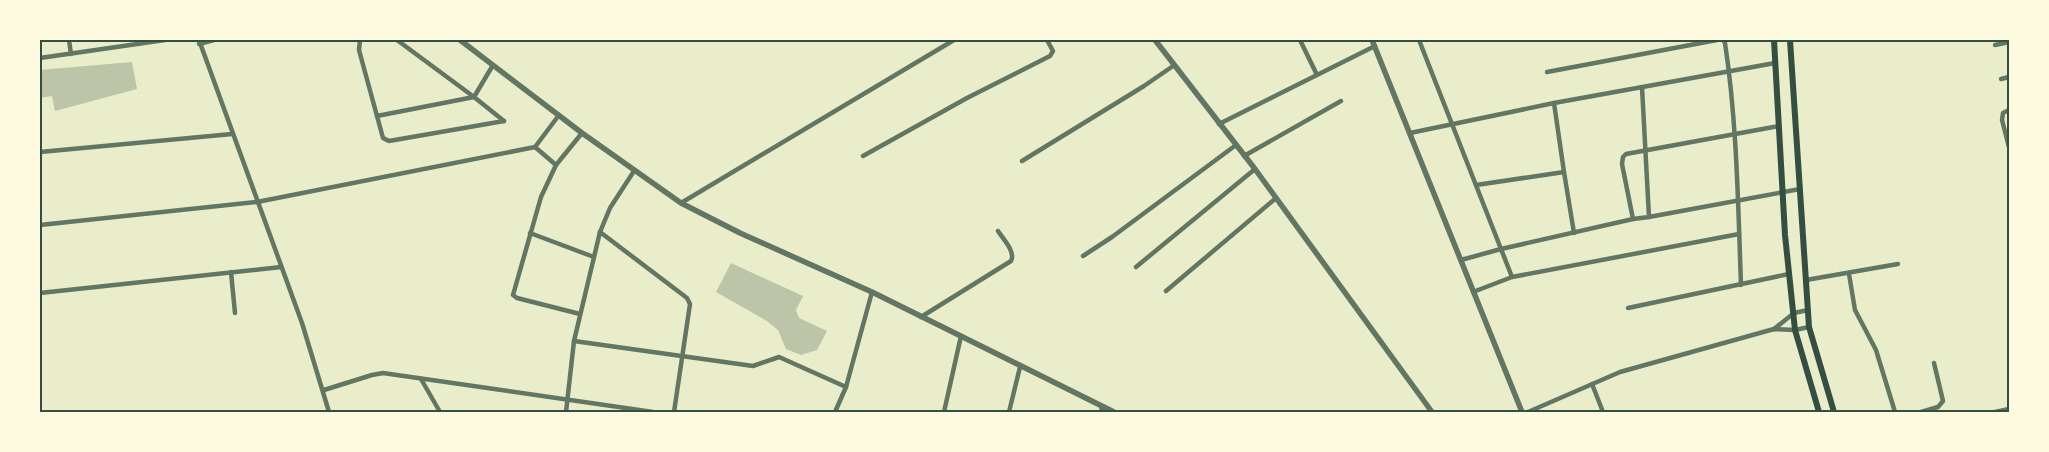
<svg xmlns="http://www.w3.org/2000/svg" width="2049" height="452" font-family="'Public Sans',sans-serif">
	<rect width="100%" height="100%" fill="#e9edc9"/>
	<g fill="#bcc5a7">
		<path d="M132,62l5,27 -82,22 -3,-15 -12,2v-28z"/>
		<path d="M731,263l72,33 -7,14 3,8 28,13 -10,19 -16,5 -15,-6 -8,-19 -11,-9 -51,-29z"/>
	</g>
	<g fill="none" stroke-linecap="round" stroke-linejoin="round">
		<g stroke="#617663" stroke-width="4.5">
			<path d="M69,40l2,14"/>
			<path d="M199,40l103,283 27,89"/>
			<path d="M360,40l-1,10 18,66 97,-19 19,-32"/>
			<path d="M397,40l77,57 30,24"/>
			<path d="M1300,40l17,35"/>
			<path d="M1419,40l82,209 132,-30 -11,-55 1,-7 3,-3 153,-28"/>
			<path d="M1723,40l2,3c12,79 13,161 16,242"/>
			<path d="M199,44l15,-4"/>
			<path d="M1995,45l14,-3"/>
			<path d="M40,58l125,-18"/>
			<path d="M1547,72l170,-32"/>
			<path d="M2001,79l8,-2"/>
			<path d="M1554,103l10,69"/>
			<path d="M2009,110l-6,3 -1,7 7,27"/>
			<path d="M377,116l6,22 6,3 115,-20"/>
			<path d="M1219,124l156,-78"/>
			<path d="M1410,133l144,-30 221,-40"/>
			<path d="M535,147l21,18 26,-32"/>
			<path d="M40,152l192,-18"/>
			<path d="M863,156l104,-58 83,-42 3,-5 -6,-11"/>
			<path d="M1244,156l97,-55"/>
			<path d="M1022,161l122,-75 29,-20"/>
			<path d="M556,165l-15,32 -28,98 4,3 63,16"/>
			<path d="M1476,185l88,-13 10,61"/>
			<path d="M681,203l273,-163"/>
			<path d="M1649,217l151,-28"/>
			<path d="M1633,219l16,-2 -7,-130"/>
			<path d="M40,225l217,-23 278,-55 24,-32"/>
			<path d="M600,232l87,66 3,6 -16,108"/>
			<path d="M530,233l64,24"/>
			<path d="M1083,256l29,-19 124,-92"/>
			<path d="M1461,260l40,-11 11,28 227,-43"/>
			<path d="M1136,267l119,-98"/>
			<path d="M231,272l4,41"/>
			<path d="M1849,274l6,36 21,40 19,62"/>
			<path d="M1806,280l92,-16"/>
			<path d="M1166,291l110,-93"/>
			<path d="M1473,292l39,-15"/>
			<path d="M40,293l241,-26"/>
			<path d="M1628,308l161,-34"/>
			<path d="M921,317l90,-56c5,-9 -8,-22 -13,-30"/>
			<path d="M1774,329l20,-16 14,-3"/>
			<path d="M574,341l179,25 26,-9 67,30"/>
			<path d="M421,379l19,33"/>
			<path d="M1592,384l11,28"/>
			<path d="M324,390l48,-15 11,-2 270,39"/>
			<path d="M1101,406l1,6"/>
			<path d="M566,412l8,-71 26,-109 10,-24 24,-37"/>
			<path d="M835,412l11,-25 26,-95"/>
			<path d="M944,412l17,-76"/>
			<path d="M1009,412l11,-45"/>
			<path d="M1528,412l92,-40 154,-43 21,1 14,-3"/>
			<path d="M1921,412l17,-5 5,-6 -9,-38"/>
			<path d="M1995,412l14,-3"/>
		</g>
		<g stroke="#617663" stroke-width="5.5">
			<path d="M460,40l122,93 99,70 59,30 132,59 242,120"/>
			<path d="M1155,40l100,129 177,243"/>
			<path d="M1372,40l150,372"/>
		</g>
		<g stroke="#344e41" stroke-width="6">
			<path d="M1774,40l11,195 10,95 24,82"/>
			<path d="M1790,40l19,287 25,85"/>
		</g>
	</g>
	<rect width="2049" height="452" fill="none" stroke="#fefae0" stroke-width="82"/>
	<rect x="41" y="41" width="1967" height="370" fill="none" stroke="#344e41" stroke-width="2"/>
</svg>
